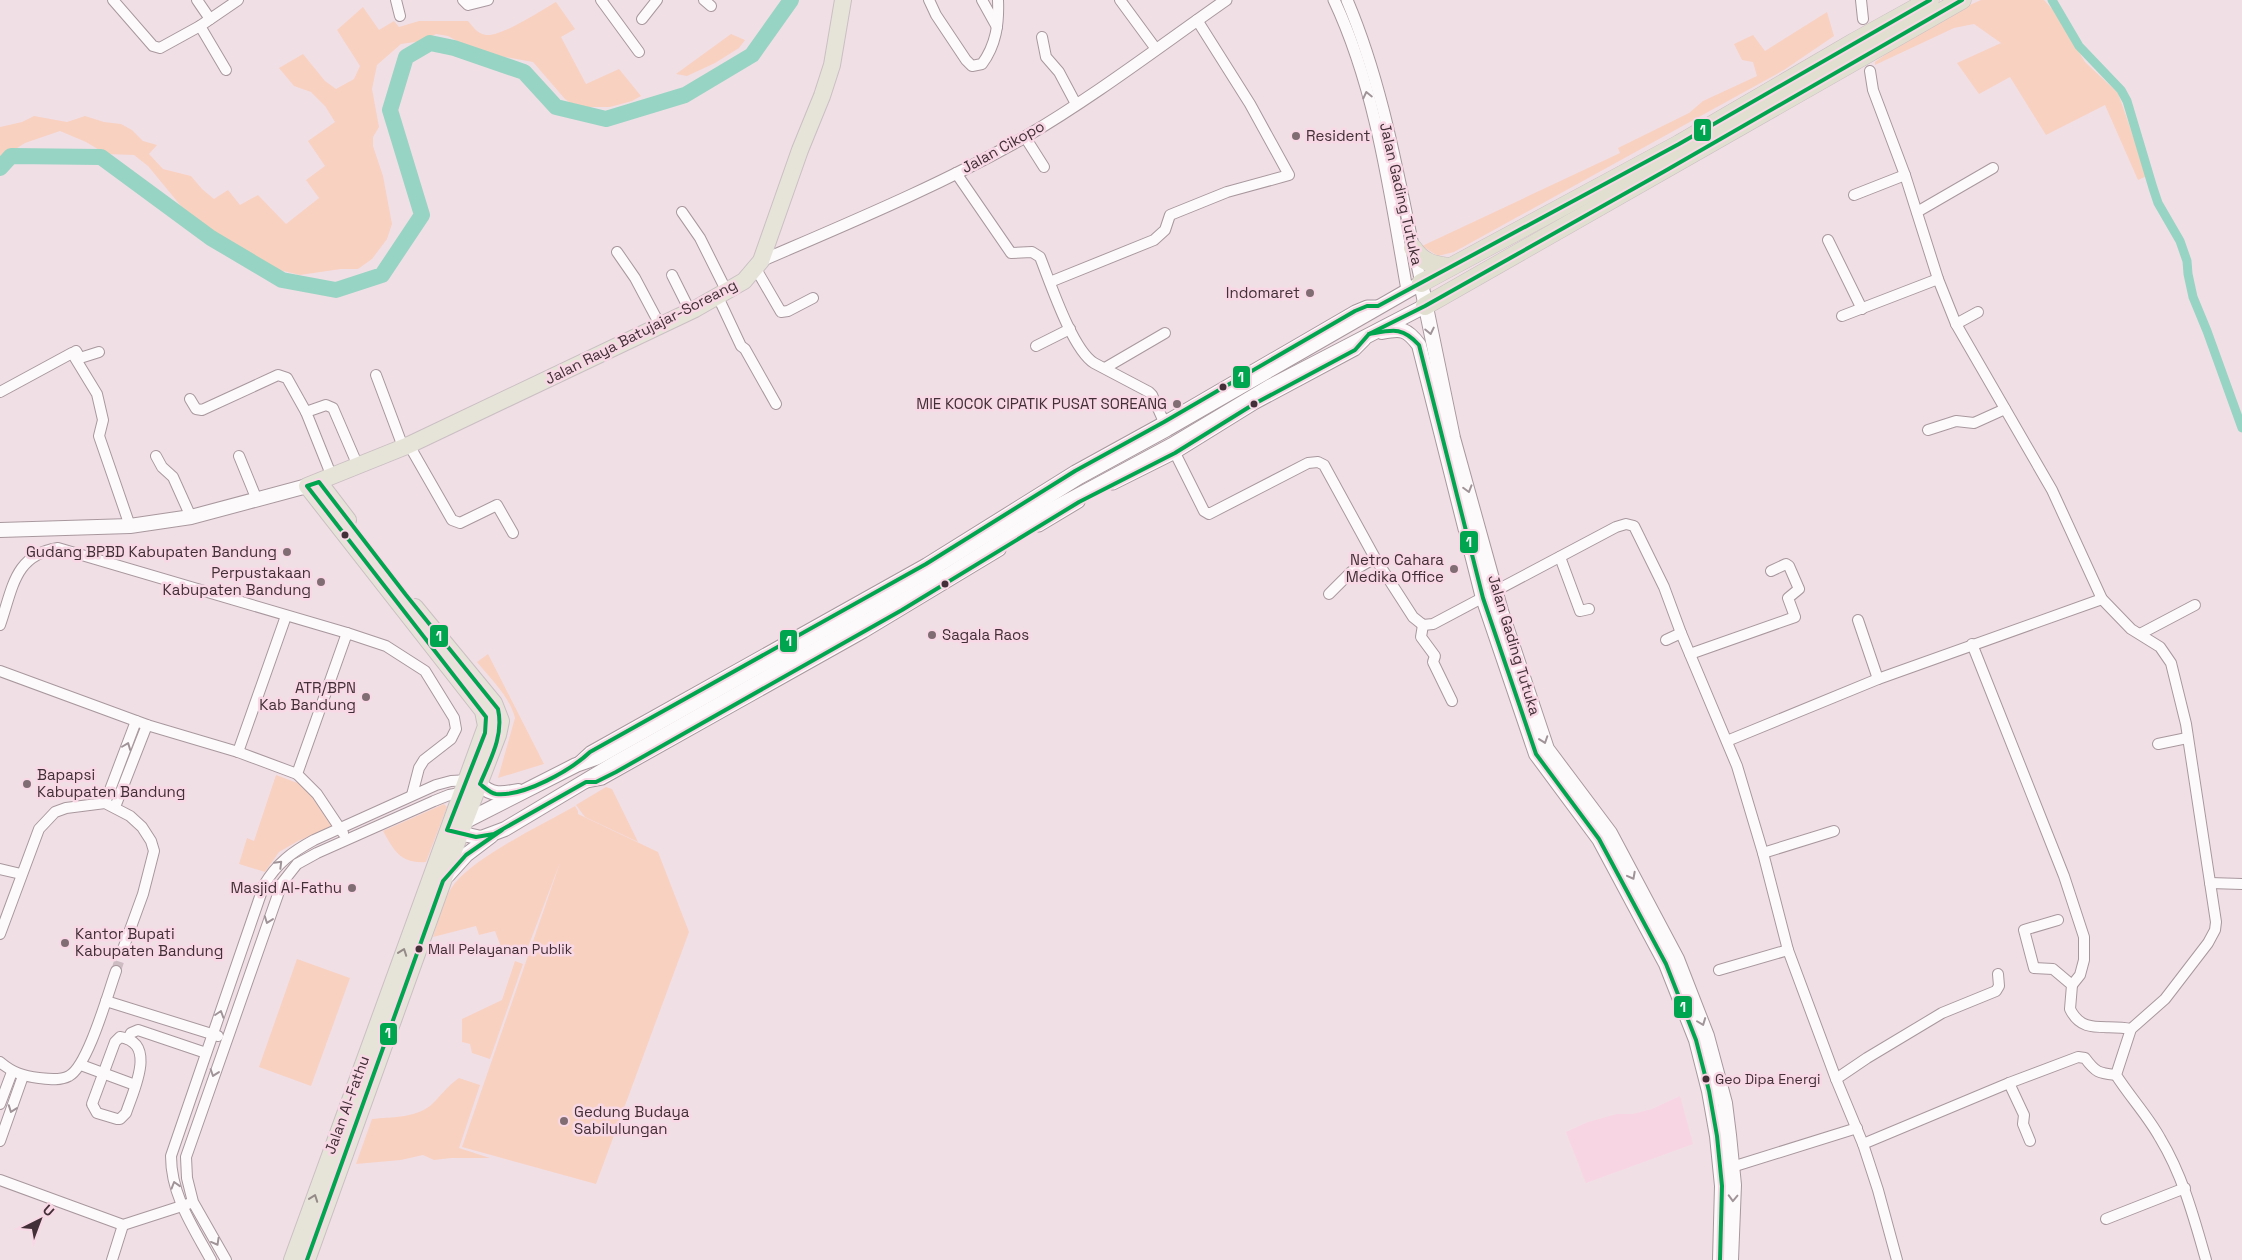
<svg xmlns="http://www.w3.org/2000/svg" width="2242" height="1260" font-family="'Space Grotesk',sans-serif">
	<rect width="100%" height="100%" fill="#f1dfe6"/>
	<path fill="#f8d5e3" d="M1680,1096l13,48 -107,39 -20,-51 22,-10 29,-8h16l19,-5z"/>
	<g fill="#f8d1c1">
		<path d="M1981,0h63l9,10 32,52 33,31 29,83 -9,4 -33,-75 -59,30 -36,-58 -31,17 -22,-31 44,-20 -27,-19 -20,4 -79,37v-3l38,-27 50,-27z"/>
		<path d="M556,2l19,27 -14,8 25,47 33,-15 22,27 -9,5 -22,6h-34l-11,-8 -32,-37 -34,-6 -16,-6 -15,-3 -20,-11 -12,-2 -14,7 -21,3 -24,21 -5,24 7,38 -6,10v9l10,30 9,48 -5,15 -15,20 -14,10h-17l-41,6 -33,-8 -41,-22 -45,-39 -33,-40 -14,-11 -28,-1 -20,-12 -26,-11 -35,12 -25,16v-32l22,-5 12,-6 33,6 18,-6 19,6 17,2 11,6 11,11 14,4 -8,9 14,15 28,7 11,13 12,10 14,-9 12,15 18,-10 28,29 33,-26 -13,-18 19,-14 -17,-25 27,-19 -10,-16 -14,-14 -17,-6 -15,-18 24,-14 22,27 11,8 18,-10 6,-13 -23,-36 26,-23 16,23 15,-9 5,6 20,-6h49c5,6 10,13 18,14 15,2 56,-25 70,-33z"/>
		<path d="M1827,12l7,24 -50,34 -330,182 -16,4 -16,-10 198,-93 -2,-5 71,-35 14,-12 54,-25 -4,-14 -11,-2 -8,-16 19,-9 12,16z"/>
		<path d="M731,34l14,6 -6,8 -24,15 -28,13 -11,-2z"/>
		<path d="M488,654l56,110 -46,14 17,-60c-5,-21 -25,-40 -38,-56z"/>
		<path d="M276,775l27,10 32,41 -37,15 -19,11 -14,20 -26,-8 8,-26 7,3z"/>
		<path d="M606,787l6,2 26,53 -53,-25 -9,-12z"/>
		<path d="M444,804l3,3 -21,55c-26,2 -32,-12 -43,-31z"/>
		<path d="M575,806l3,5v3l80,38 31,80 -93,252 -134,-37 99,-287 -36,95 -24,-8 -6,-16 -16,4 -3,-9 -43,11c6,-17 10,-40 22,-54 25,-29 85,-57 120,-77z"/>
		<path d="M297,959l53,19 -39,108 -52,-19z"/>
		<path d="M515,961l8,3 -33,95 -18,-6 -2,-9 -8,-2v-23l40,-19z"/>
		<path d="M459,1078l21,7 -21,63 31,10h-39l-17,2 -11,-5 -22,5 -45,4 16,-45c19,-2 42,-1 58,-13 10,-9 17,-20 29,-28z"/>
	</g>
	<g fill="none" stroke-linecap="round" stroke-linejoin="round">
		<path stroke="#98d4c3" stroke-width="9" d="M2052,0l27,46 42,44 6,11 26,87 5,15 22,38 7,20 1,13 5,23 14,34 35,97"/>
		<path stroke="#98d4c3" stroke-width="16" d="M0,168l11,-12 90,1 110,81 71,42 54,10 46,-15 40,-60 -32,-105 16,-53 24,-14 24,5 70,24 32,35 50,12 79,-24 67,-40 39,-55"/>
		<path stroke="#cebcc3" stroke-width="10" stroke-dasharray="10 5" stroke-linecap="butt" d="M116,971l7,-22"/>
		<defs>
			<g id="minor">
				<path d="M113,0l40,46 7,2 40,-22 38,-26"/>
				<path d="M197,0l13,19"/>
				<path d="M396,0l4,16"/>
				<path d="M463,0l5,5 20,-5"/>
				<path d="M601,0l38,52"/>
				<path d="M704,0l7,6"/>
				<path d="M929,0l7,15 30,45 6,6 10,-2c14,-19 17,-40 16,-64"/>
				<path d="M982,0l15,27"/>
				<path d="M1120,0l36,49"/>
				<path d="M1861,0l2,19"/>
				<path d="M642,19l15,-19"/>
				<path d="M200,26l26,44"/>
				<path d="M1042,37l4,20 13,15 17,32"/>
				<path d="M1870,71l3,19 32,85 33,104 18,45 96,166 50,109 29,30 29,18 11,16 15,61 30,198 -1,8 -7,13 -43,56 -34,30 -15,46c14,22 32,41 44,63 23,38 34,80 46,122"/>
				<path d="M1025,137l19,30"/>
				<path d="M956,173l55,80 21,-1 8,5c10,25 32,92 54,106l55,29 3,3 12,27"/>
				<path d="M1854,195l51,-20"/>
				<path d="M682,212l18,26 27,54"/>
				<path d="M1917,212l76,-44"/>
				<path d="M1828,240l34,69"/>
				<path d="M617,252l18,26 25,47"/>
				<path d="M756,269l25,43 7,-1 25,-13"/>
				<path d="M672,275l18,36"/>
				<path d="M1050,282l104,-42 11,-10 5,-15 57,-23 62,-17 -39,-71 -53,-84"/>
				<path d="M718,297l23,49 4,3 31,55"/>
				<path d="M1842,316l96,-37"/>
				<path d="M1956,324l22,-12"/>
				<path d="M1036,346l34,-17"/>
				<path d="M73,353l3,-2 4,7 19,-6"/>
				<path d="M1105,368l60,-35"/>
				<path d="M376,375l27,72"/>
				<path d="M0,392l72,-39 25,41 6,26 -4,16 31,90"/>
				<path d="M190,399l6,10 6,1 76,-35 9,3 19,34"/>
				<path d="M1928,430l28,-9 18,2 31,-14"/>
				<path d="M409,445l43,75 8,3 37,-18 16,28"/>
				<path d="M1175,453l29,58 5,3 99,-51 10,-1 6,3 51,93 38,59 10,8 10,-1 183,-97 10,-3 8,2 30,61 17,46 56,133 26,87 25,97 48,129 27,65 15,46 19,70"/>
				<path d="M156,456l6,11 11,10 18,40"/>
				<path d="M239,456l18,44"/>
				<path d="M332,477l-26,-65 20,-7 7,3 25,58"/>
				<path d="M1560,557l20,54 9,-2"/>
				<path d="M1329,594l22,-22 24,-14"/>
				<path d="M1858,620l20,59"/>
				<path d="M0,625c13,-37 14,-70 58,-77l289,85"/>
				<path d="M1423,625l-2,12 14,19 -2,6 19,39"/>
				<path d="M2140,634l55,-29"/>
				<path d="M1666,640l15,-7"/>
				<path d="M1972,644l92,232 20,61v23l-4,15 -8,10"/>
				<path d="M1690,654l105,-37 -7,-19 11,-9 -10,-23 -3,-2 -15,7"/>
				<path d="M0,671l147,54 91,27 59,22"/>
				<path d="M1727,741l151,-62 224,-80"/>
				<path d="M2158,744l29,-6"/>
				<path d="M238,752l48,-136"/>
				<path d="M105,803l31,-82"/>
				<path d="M115,807l32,-82"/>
				<path d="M343,833l-26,-39 -20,-20 50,-141 39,13 39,25 29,47 2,11 -5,10 -27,21 -5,8 -7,27"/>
				<path d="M1763,853l71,-22"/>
				<path d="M0,869l21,5"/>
				<path d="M2210,883l32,1"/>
				<path d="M2058,920l-34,10 10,38 19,1 19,16 -2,24c13,27 36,14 61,20"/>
				<path d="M0,934l39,-105 16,-17 11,-4 39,-5 25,13 12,11 9,14 3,10 -11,43 -20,55"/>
				<path d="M1719,970l69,-20"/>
				<path d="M106,1001l112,35"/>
				<path d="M120,1037c38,6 13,54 6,76l-6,6h-3l-20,-6 -5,-9 23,-62z"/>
				<path d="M128,1039l3,-6 7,-3 68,23"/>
				<path d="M0,1062c13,11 23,14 39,16 9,1 21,3 30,-2 19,-10 39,-83 47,-105"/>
				<path d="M81,1065l54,20"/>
				<path d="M1836,1079l31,-21 75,-45 54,-22 3,-5 -1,-12"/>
				<path d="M2009,1083l15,32 -1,9 7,17"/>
				<path d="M0,1104l12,-32"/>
				<path d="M0,1141l23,-65"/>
				<path d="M1863,1144l146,-61 69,-26 7,1c11,15 14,15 31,17"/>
				<path d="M1732,1167l125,-39"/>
				<path d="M0,1180l123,45 65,-21"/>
				<path d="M2106,1219l79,-31"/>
				<path d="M112,1260l11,-35"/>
				<path d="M211,1260c-18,-33 -40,-65 -40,-104l93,-271c13,-22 28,-33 50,-45l122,-55 15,-4 18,-1"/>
				<path d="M226,1260l-33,-58 -6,-24 -1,-21 96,-274 15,-19 20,-11 117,-52 15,-6 17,-3"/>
			</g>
			<g id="tertiary">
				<path d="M1334,0c42,89 56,194 73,290"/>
				<path d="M1347,0c38,89 53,188 74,283"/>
				<path d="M761,261c88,-38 180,-76 264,-124 70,-41 135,-91 201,-137"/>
				<path d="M1113,484l62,-31 79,-49 101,-54 10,-10"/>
				<path d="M1039,526l40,-24"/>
				<path d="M577,764l13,-12 336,-188 149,-93 89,-49 191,-111 12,-5h11"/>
				<path d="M586,782l16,-3 262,-147 136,-82"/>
			</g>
			<g id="secondary">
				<path d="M1382,332c20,-4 25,-3 37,13l64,253 53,156 63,85 67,125 30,76 13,51 8,45 5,50 -2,74"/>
				<path d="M0,530l130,-4 61,-9 116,-31"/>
				<path d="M480,784c11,12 23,10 38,7"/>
				<path d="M458,825l118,-60 20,-7 336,-189 147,-92 88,-48 254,-146 32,155 48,173 46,138 63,84 67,126 30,77 18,67 4,32 5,50 -3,75"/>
				<path d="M450,831l31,7 24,-9 112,-67 333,-188 103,-65 119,-64 97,-58 156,-81"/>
				<path d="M448,875l18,-20 25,-19"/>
			</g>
			<g id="trunk">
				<path d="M319,482l29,38"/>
				<path d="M292,1260l194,-534 -3,-15 -176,-225 102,-41 286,-136 49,-28 17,-20 39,-111 22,-54 10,-31 11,-65"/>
				<path d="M307,1260l153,-426 38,-99 3,-14 -7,-18 -79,-96"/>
			</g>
			<g id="motorway">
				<path d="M1413,248c9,14 20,17 36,19"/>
				<path d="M1421,283l258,-139 175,-102 76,-42"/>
				<path d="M1425,306l537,-306"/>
			</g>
		</defs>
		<use href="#minor" stroke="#a8989e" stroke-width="12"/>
		<use href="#tertiary" stroke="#a8989e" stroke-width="13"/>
		<use href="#secondary" stroke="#a8989e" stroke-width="16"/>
		<use href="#trunk" stroke="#cabfc3" stroke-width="18"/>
		<use href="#motorway" stroke="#cabfc3" stroke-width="19"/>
		<use href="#minor" stroke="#fdfafb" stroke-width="10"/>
		<use href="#tertiary" stroke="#fdfafb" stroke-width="11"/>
		<use href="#secondary" stroke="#fdfafb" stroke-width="14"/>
		<use href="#trunk" stroke="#e6e4d8" stroke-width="16"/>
		<use href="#motorway" stroke="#e1dfd0" stroke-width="18"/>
		<defs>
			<g id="bus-1">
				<path d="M1930,0l-251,144 -301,162h-11l-12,5 -191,111 -89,49 -149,93 -336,188c-19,18 -66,45 -94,42 -6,-1 -11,-6 -16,-10 10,-24 24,-48 18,-75l-92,-114 -87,-113 -12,4 179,231 -1,16 -38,97 29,7 18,-3 92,-52h10l20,-10 286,-162 177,-108 96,-49 79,-49 101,-54 14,-16 56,-28 240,-135 297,-171"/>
				<path d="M1369,334c23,-4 33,-8 50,11l64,253 53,156 63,85 67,125 30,76 13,51 8,45 5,50 -2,74"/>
				<path d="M307,1260l136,-379 23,-26 36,-25"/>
			</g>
		</defs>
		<use href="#bus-1" stroke="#f8d8e5" stroke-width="8"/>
		<use href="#bus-1" stroke="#00a64f" stroke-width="4"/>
	</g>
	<defs><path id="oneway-chevron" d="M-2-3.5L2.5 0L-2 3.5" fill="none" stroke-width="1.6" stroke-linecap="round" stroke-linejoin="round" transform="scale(1.25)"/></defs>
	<g stroke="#a09499">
		<use href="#oneway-chevron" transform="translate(1367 95) rotate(-103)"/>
		<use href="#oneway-chevron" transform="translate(1430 331) rotate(78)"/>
		<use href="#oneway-chevron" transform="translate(1468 489) rotate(74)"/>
		<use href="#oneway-chevron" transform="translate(1544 740) rotate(71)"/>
		<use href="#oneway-chevron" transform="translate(127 746) rotate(-69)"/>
		<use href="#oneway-chevron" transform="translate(279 864) rotate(-45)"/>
		<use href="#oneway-chevron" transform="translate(1632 876) rotate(62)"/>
		<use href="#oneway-chevron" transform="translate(268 920) rotate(110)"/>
		<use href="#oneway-chevron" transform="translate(220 1014) rotate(-72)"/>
		<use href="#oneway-chevron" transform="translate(1702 1022) rotate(69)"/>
		<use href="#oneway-chevron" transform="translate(214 1073) rotate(109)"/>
		<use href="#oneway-chevron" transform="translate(12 1109) rotate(110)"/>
		<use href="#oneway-chevron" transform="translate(175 1185) rotate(-107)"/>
		<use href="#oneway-chevron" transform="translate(1733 1198) rotate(92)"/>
		<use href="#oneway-chevron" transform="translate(216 1242) rotate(61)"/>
	</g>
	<g stroke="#948a88">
		<use href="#oneway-chevron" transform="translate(403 952) rotate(-70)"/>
		<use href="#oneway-chevron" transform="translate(314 1198) rotate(-70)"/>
	</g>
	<g fill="#806d74" stroke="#f8d8e5" stroke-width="2">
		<circle cx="1296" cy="136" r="5"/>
		<circle cx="1310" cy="293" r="5"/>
		<circle cx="1177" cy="404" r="5"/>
		<circle cx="287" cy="552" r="5"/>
		<circle cx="1454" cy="569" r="5"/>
		<circle cx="321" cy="582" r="5"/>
		<circle cx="932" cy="635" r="5"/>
		<circle cx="366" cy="697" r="5"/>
		<circle cx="27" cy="784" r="5"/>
		<circle cx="352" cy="888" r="5"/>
		<circle cx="65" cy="943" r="5"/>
		<circle cx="564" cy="1121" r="5"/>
	</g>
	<g fill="#432f37" stroke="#f8d8e5" stroke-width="2">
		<circle cx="1223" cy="387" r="4.5"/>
		<circle cx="1254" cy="404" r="4.5"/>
		<circle cx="345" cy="535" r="4.5"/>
		<circle cx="945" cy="584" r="4.5"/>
		<circle cx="419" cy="949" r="4.5"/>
		<circle cx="1706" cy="1079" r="4.5"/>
	</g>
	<g text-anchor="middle" stroke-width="5" stroke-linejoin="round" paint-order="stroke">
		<g font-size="14" fill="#432f37" stroke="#f8d8e5" text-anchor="start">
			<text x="428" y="954">Mall Pelayanan Publik</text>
			<text x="1715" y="1084">Geo Dipa Energi</text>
		</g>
		<g font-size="15" fill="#432f37" stroke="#f8d8e5" text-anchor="end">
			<text x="1306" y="141" text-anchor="start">Resident</text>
			<text x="1300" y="298">Indomaret</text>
			<text x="1167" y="409">MIE KOCOK CIPATIK PUSAT SOREANG</text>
			<text x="277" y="557">Gudang BPBD Kabupaten Bandung</text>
			<text x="1444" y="565">Netro Cahara<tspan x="1444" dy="17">Medika Office</tspan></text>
			<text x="311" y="578">Perpustakaan<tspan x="311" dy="17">Kabupaten Bandung</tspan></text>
			<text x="942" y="640" text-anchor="start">Sagala Raos</text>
			<text x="356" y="693">ATR/BPN<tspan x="356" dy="17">Kab Bandung</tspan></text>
			<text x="37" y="780" text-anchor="start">Bapapsi<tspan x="37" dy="17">Kabupaten Bandung</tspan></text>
			<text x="342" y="893">Masjid Al-Fathu</text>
			<text x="75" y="939" text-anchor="start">Kantor Bupati<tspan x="75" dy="17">Kabupaten Bandung</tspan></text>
			<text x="574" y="1117" text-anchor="start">Gedung Budaya<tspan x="574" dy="17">Sabilulungan</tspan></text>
		</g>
		<g font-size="15" fill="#432f37" stroke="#f8d8e5">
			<text transform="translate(1003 147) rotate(-29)" y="5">Jalan Cikopo</text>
			<text transform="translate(1401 194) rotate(77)" y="5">Jalan Gading Tutuka</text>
			<text transform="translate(641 332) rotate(-27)" y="5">Jalan Raya Batujajar-Soreang</text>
			<text transform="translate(1514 645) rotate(73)" y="5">Jalan Gading Tutuka</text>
			<text transform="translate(347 1105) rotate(-70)" y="5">Jalan Al-Fathu</text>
		</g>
	</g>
	<g stroke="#f8d8e5" stroke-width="2">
		<rect x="1693" y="118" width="19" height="24" rx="5" fill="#00a64f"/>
		<rect x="1232" y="365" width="19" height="24" rx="5" fill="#00a64f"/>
		<rect x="1459" y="530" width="20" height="24" rx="5" fill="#00a64f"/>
		<rect x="429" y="624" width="20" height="24" rx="5" fill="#00a64f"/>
		<rect x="779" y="629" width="19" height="24" rx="5" fill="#00a64f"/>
		<rect x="1673" y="995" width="20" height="24" rx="5" fill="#00a64f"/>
		<rect x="379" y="1022" width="19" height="24" rx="5" fill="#00a64f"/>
	</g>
	<g font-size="14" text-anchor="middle" font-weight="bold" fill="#fff">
		<text x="1703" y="135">1</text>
		<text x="1241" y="382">1</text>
		<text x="1469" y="547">1</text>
		<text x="439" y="641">1</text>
		<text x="789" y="646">1</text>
		<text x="1683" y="1012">1</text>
		<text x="388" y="1038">1</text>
	</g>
	<g transform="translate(40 1220) rotate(42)" stroke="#f8d8e5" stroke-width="4" paint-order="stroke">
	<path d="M0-4L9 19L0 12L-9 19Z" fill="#432f37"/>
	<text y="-8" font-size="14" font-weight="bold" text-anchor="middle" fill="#432f37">U</text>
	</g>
</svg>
